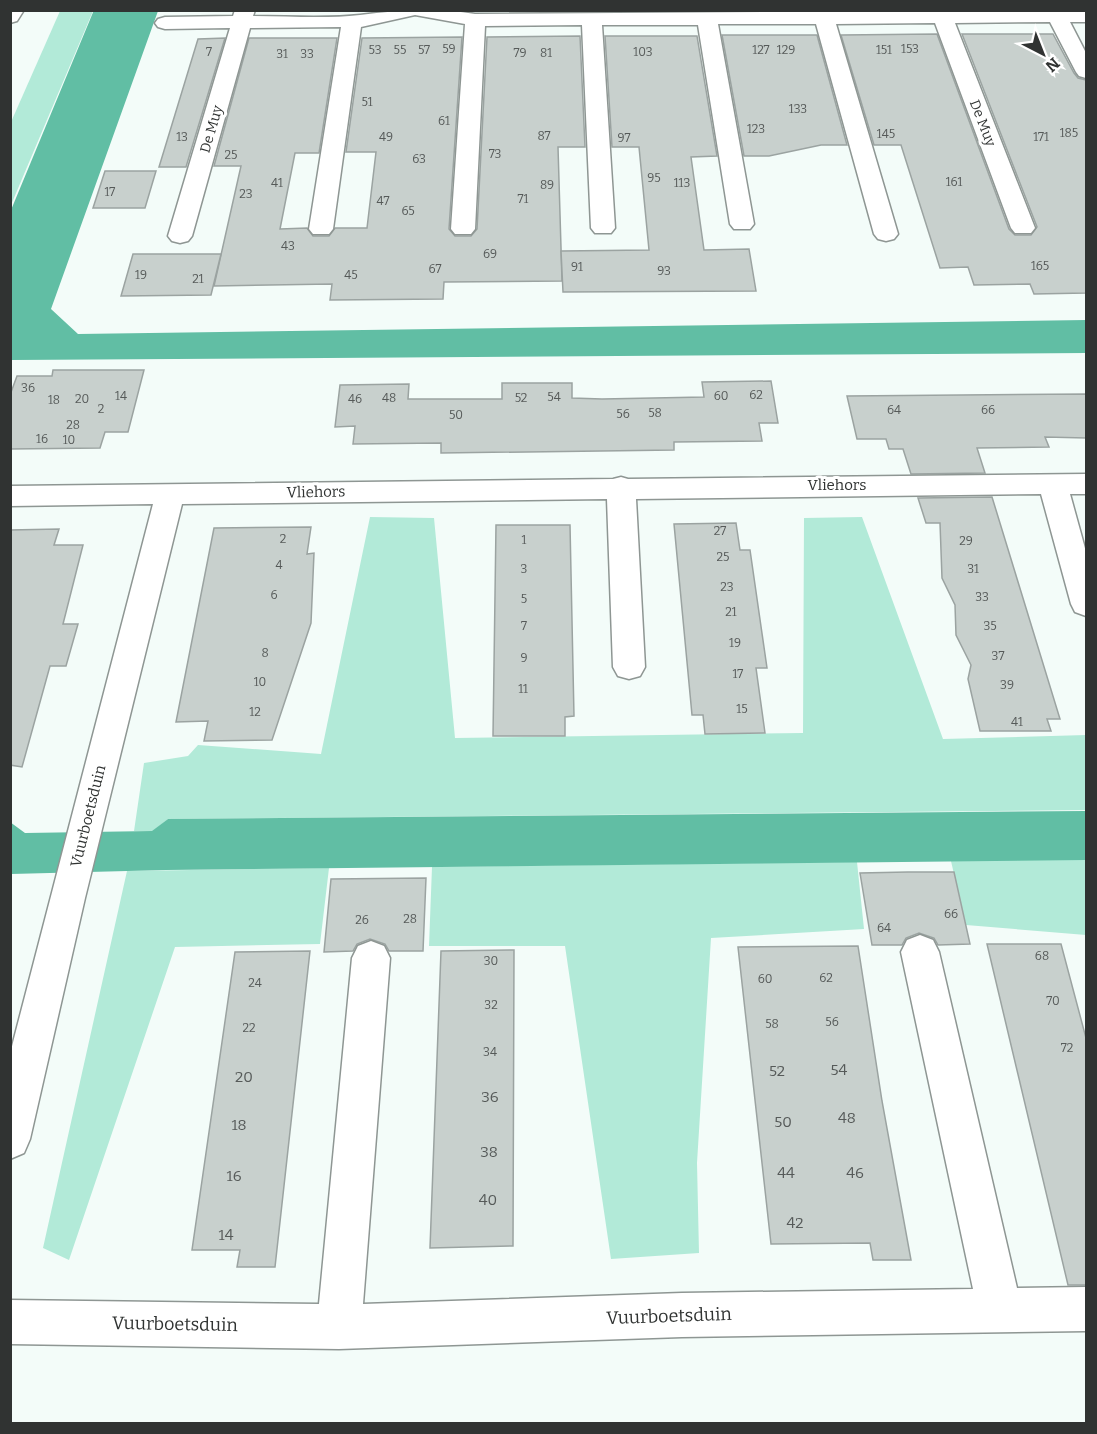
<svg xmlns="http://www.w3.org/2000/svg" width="1097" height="1434" font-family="Bitter,serif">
	<rect width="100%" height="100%" fill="#f3fcf9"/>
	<g fill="#b2ead8">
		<path d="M60,11h33l-82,194v-83z"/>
		<path d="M370,517l64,1 21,220 348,-5 1,-215 58,-1 81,222 143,-4v75l-918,9 -15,12h-19l10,-68 44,-7 10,-11 123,9z"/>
		<path d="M950,857l136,1v77l-120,-10z"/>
		<path d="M857,862l7,67 -153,9 -14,225 2,90 -88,6 -46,-313h-136l3,-79z"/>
		<path d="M329,868l-9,76 -145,3 -106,313 -26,-12 84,-377z"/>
	</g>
	<g fill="#61bea4">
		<path d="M94,10l64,1 -107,298 27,25 1008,-14v33l-1075,7v-150z"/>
		<path d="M1086,811v49l-920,10 -155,4 -1,-52 15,11 127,-2 16,-12z"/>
	</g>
	<g fill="#c8d0cd" stroke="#9ba3a1" stroke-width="1.5">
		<path d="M937,34l72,195 6,6h16l6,-8 -75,-193h91l21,39 4,5 8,2v213l-52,1 -4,-10 -56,1 -6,-18 -28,1 -39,-123h-27l-33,-110z"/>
		<path d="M722,35h95l30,110h-26l-52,11h-25z"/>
		<path d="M580,36l5,111h-27l4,134 -118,1 -1,17 -113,1 2,-16 -118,2 27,-120h-27l35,-128h88l-18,115h-24l-15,76 27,-1 6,8h16l6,-8h32l9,-76h-30l16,-114 100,-1 -13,192 6,7h16l6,-7 10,-192z"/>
		<path d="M605,36h92l20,120 -26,1 13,93 45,-1 7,42 -193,1 -2,-41 88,-1 -10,-103h-27z"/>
		<path d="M225,38l-39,129h-27l39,-128z"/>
		<path d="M105,171h51l-11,37h-52z"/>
		<path d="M133,254h88l-10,41 -90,1z"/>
		<path d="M53,370h91l-16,62h-23l-5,16 -90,1v-54l7,-19h35z"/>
		<path d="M771,381l7,42h-19l3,18 -88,1v8l-233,3v-10l-88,1 2,-18 -20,1 5,-42 69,-1 -1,15h94v-16h70v15l30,1 102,-2 -2,-15z"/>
		<path d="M1086,394v44l-41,-1 4,10 -72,1 8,25 -74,1 -8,-25h-14l-3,-10h-29l-10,-43z"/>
		<path d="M992,497l68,222h-13l4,12h-71l-12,-52 3,-14 -15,-30 -1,-30 -13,-27 -2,-55h-14l-8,-25z"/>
		<path d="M736,523l4,27h10l17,118h-11l9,65 -60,1 -2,-19h-11l-18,-191z"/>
		<path d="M496,525h74l4,191 -9,1v19h-72z"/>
		<path d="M311,527l-4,27 7,-1 -3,70 -39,117 -68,1 4,-20 -32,1 38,-194z"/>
		<path d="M59,529l-5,16h29l-20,79h15l-12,42h-16l-28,101 -12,-2v-235z"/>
		<path d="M908,872h46l16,72 -32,1 -4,-7 -15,-5 -13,5 -4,7h-30l-12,-72z"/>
		<path d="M426,878l-3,73h-34l-4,-7 -15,-5 -13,5 -4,7 -29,1 7,-73z"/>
		<path d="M987,944h74l25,94v247h-18z"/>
		<path d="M858,946l24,155 29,159h-38l-3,-17 -99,1 -33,-297z"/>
		<path d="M514,950l-1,296 -83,2 11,-297z"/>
		<path d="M310,951l-35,316h-38l3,-17h-48l43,-298z"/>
	</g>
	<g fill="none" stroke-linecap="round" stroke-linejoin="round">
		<defs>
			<g id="minor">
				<path d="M10,10h14l-7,11 -7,2z"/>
				<path d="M235,10h20l-2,6c35,0 72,3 107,-1 38,-5 77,-8 115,-1l611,-4v12h-16l16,31v25l-7,-2 -3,-4 -26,-50 -95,1 80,205 -4,5h-16l-4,-5 -76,-205 -99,1 62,210 -4,5 -8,2 -8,-2 -4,-5 -58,-210h-98l36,200 -4,5h-16l-4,-5 -32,-199h-96l13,203 -4,5h-16l-4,-5 -9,-203 -97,1 -10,203 -4,5h-16l-4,-5 14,-205 -50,-9 -54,12 -28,202 -4,5h-16l-4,-5 32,-202 -91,1 -58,208 -4,5 -8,2 -8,-2 -4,-5 62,-208 -65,1 -7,-2 -3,-4 3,-4 7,-2 68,-1z"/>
				<path d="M1086,474v20h-16l16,58v64l-11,-4 -4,-8 -30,-110 -405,5 9,168 -5,9 -11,3 -11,-3 -5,-9 -6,-168 -425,5 -97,394 -55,241 -6,14 -14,6v-105l143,-550 -143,2v-20l603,-7 8,-2 7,2z"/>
				<path d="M920,935l13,5 6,12 78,336 69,-1v44l-404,6 -343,12 -329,-5v-44l309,4 33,-346 6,-12 13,-5 13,5 6,12 -27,346 319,-11 291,-4 -72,-337 6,-12z"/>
			</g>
		</defs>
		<use href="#minor" stroke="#8e9693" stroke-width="3"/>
		<use href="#minor" fill="#fff" fill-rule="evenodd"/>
	</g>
	<g text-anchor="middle" stroke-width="6" stroke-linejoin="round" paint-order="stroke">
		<g font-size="12" fill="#565a59">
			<text x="449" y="53">59</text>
			<text x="910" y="53">153</text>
			<text x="375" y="54">53</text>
			<text x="400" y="54">55</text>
			<text x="424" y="54">57</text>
			<text x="761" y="54">127</text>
			<text x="786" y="54">129</text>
			<text x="884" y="54">151</text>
			<text x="209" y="56">7</text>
			<text x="643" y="56">103</text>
			<text x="520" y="57">79</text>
			<text x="546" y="57">81</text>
			<text x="282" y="58">31</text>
			<text x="307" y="58">33</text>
			<text x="367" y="106">51</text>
			<text x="798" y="113">133</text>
			<text x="444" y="125">61</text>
			<text x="756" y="133">123</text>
			<text x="1069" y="137">185</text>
			<text x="886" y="138">145</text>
			<text x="544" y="140">87</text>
			<text x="182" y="141">13</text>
			<text x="386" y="141">49</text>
			<text x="1041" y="141">171</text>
			<text x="624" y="142">97</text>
			<text x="495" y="158">73</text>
			<text x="231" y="159">25</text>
			<text x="419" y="163">63</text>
			<text x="654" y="182">95</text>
			<text x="954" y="186">161</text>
			<text x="277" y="187">41</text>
			<text x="682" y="187">113</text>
			<text x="547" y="189">89</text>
			<text x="110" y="196">17</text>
			<text x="246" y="198">23</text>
			<text x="523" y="203">71</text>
			<text x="383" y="205">47</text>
			<text x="408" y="215">65</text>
			<text x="288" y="250">43</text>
			<text x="490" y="258">69</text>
			<text x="1040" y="270">165</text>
			<text x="577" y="271">91</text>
			<text x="435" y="273">67</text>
			<text x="664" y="275">93</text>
			<text x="141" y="279">19</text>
			<text x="351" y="279">45</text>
			<text x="198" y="283">21</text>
			<text x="28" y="392">36</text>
			<text x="756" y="399">62</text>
			<text x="121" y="400">14</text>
			<text x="721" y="400">60</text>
			<text x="554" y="401">54</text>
			<text x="389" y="402">48</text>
			<text x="521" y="402">52</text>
			<text x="82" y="403">20</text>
			<text x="355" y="403">46</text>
			<text x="54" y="404">18</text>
			<text x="101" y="413">2</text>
			<text x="894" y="414">64</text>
			<text x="988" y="414">66</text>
			<text x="655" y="417">58</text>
			<text x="623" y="418">56</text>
			<text x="456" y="419">50</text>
			<text x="73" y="429">28</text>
			<text x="42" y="443">16</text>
			<text x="69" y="444">10</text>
			<text x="720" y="535">27</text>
			<text x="283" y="543">2</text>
			<text x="524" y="544">1</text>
			<text x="966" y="545">29</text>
			<text x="723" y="561">25</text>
			<text x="279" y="569">4</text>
			<text x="524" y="573">3</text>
			<text x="973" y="573">31</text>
			<text x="727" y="591">23</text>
			<text x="274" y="599">6</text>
			<text x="982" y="601">33</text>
			<text x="524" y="603">5</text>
			<text x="731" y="616">21</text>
			<text x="524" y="630">7</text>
			<text x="990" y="630">35</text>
			<text x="735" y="647">19</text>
			<text x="265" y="657">8</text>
			<text x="998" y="660">37</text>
			<text x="524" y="662">9</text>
			<text x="738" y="678">17</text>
			<text x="260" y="686">10</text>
			<text x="1007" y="689">39</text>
			<text x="523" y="693">11</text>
			<text x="742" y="713">15</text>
			<text x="255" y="716">12</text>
			<text x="1017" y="726">41</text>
			<text x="951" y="918">66</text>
			<text x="410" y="923">28</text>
			<text x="362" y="924">26</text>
			<text x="884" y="932">64</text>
			<text x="1042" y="960">68</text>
			<text x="491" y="965">30</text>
			<text x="826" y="982">62</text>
			<text x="765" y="983">60</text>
			<text x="255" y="987">24</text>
			<text x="1053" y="1005">70</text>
			<text x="491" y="1009">32</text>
			<text x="832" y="1026">56</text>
			<text x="772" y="1028">58</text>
			<text x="249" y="1032">22</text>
			<text x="1067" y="1052">72</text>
			<text x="490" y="1056">34</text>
		</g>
		<g font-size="14" fill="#303332" stroke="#fff">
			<text transform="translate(983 123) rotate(69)" y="5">De Muy</text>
			<text transform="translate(211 129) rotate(-74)" y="5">De Muy</text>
		</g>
		<g font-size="15" fill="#303332" stroke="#fff">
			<text x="837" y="490">Vliehors</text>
			<text transform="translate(316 492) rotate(-1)" y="5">Vliehors</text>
			<text transform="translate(88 816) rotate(-76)" y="5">Vuurboetsduin</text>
		</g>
		<g font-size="15" fill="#565a59">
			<text x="839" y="1075">54</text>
			<text x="777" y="1076">52</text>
			<text x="244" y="1082">20</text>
			<text x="490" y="1102">36</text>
			<text x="847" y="1123">48</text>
			<text x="783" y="1127">50</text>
			<text x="239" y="1130">18</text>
			<text x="489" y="1157">38</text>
			<text x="786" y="1178">44</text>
			<text x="855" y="1178">46</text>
			<text x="234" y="1181">16</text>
			<text x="488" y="1205">40</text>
			<text x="795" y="1228">42</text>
			<text x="226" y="1240">14</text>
		</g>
		<g font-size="18" fill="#303332" stroke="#fff">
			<text transform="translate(669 1316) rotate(-2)" y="6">Vuurboetsduin</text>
			<text transform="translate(175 1324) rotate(1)" y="6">Vuurboetsduin</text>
		</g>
	</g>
	<rect width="1097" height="1434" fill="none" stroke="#303332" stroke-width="24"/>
	<g transform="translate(1043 54) rotate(138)" stroke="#ffffff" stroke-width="4.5" paint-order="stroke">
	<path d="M0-4.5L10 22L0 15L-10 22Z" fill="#303332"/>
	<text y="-9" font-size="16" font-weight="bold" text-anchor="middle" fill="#303332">N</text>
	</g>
</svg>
